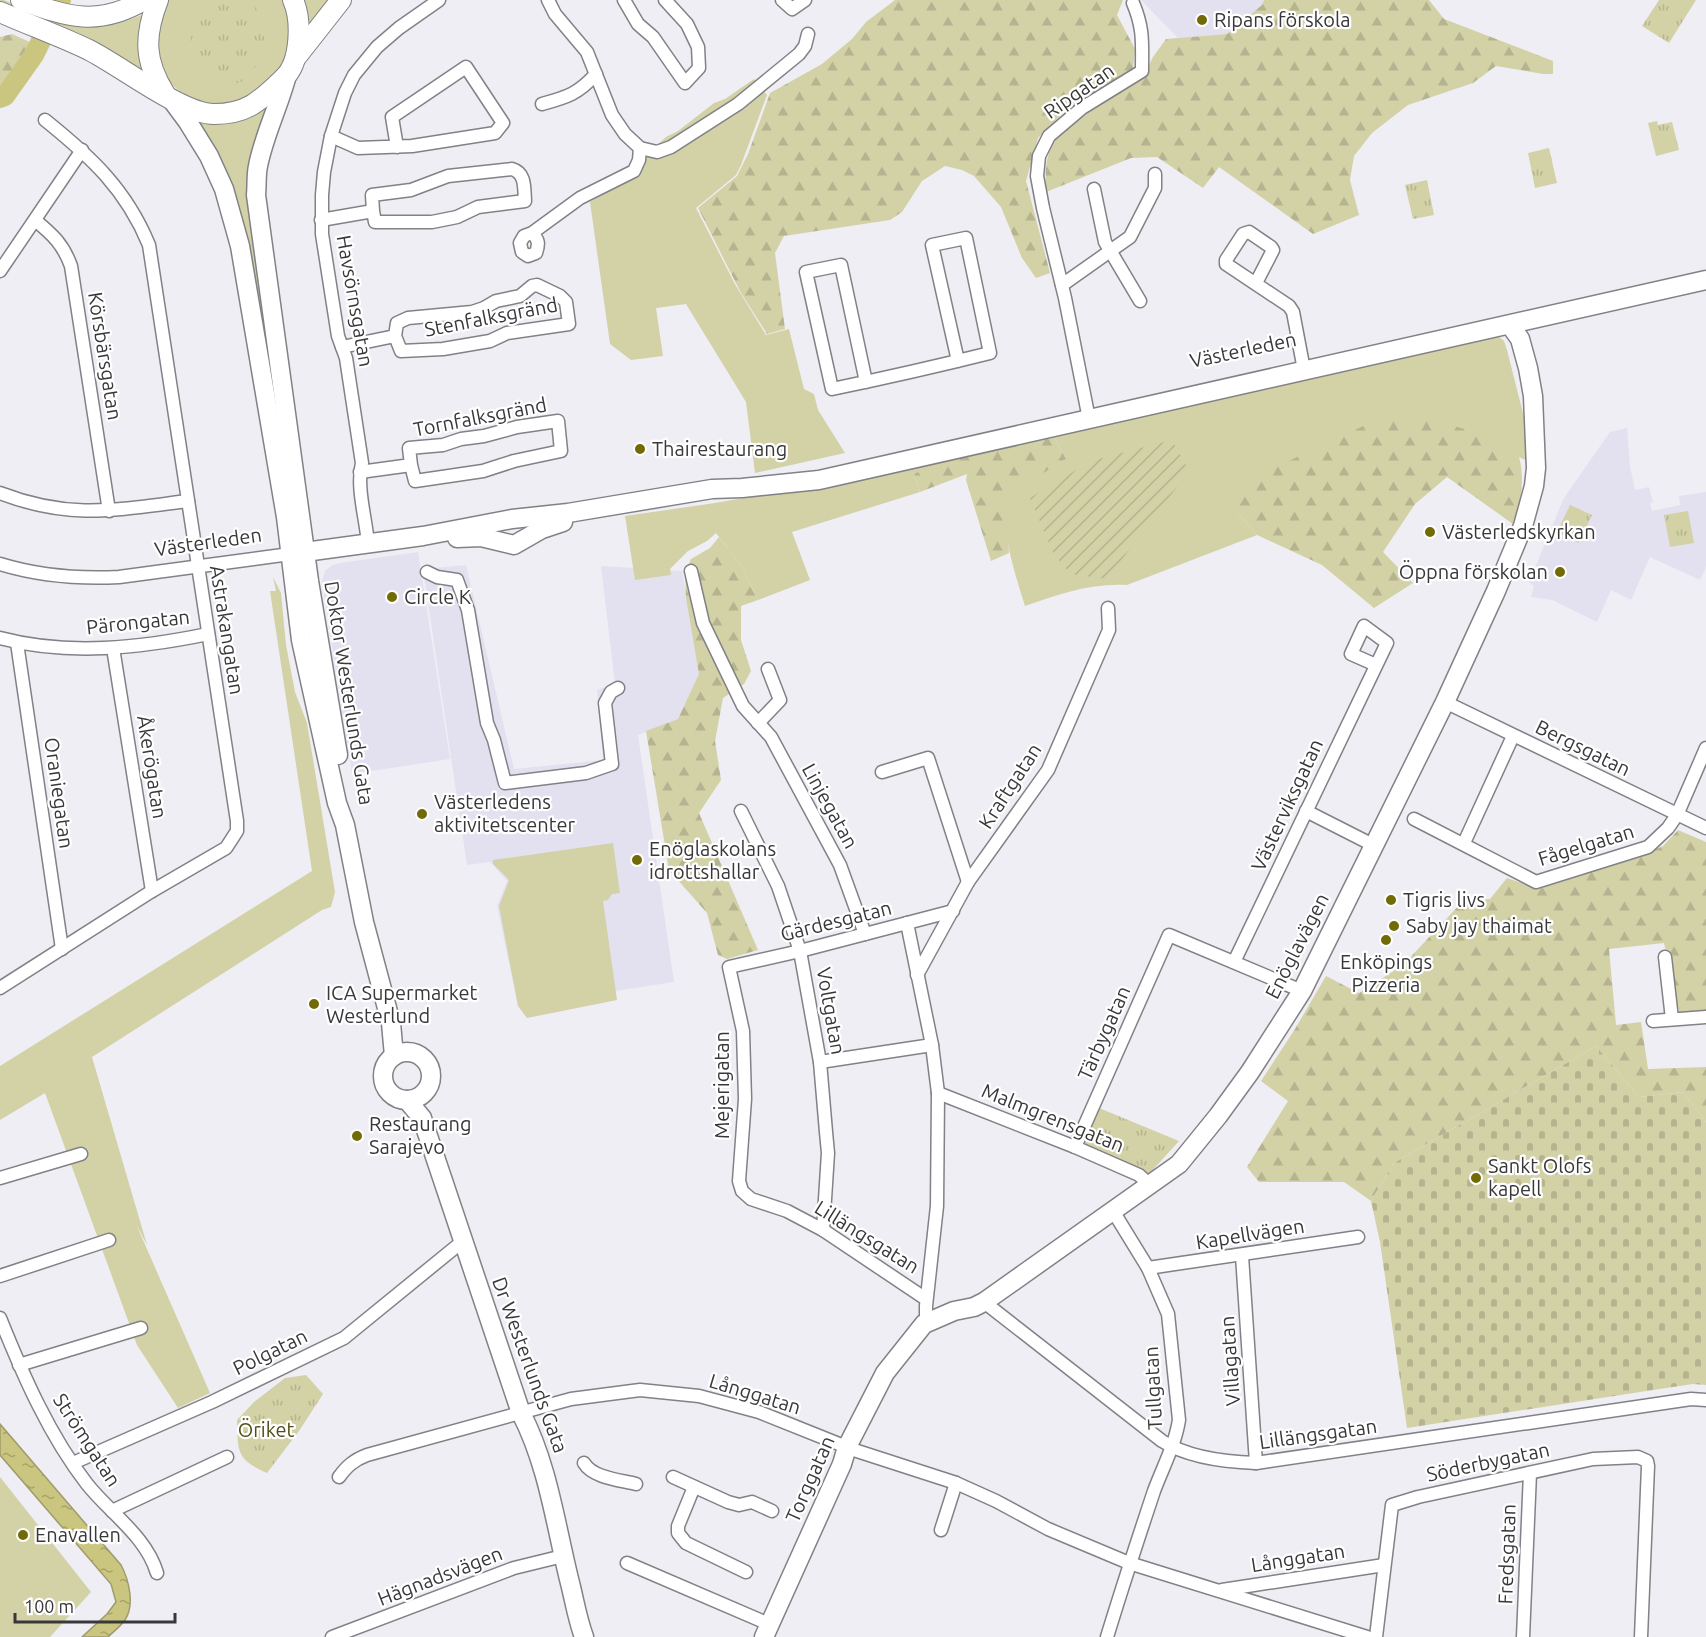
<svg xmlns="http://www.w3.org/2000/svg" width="1706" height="1637" font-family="Ubuntu,sans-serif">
	<defs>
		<pattern id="forest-firs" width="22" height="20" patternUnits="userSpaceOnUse" patternTransform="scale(1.5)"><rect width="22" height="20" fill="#d3d1a6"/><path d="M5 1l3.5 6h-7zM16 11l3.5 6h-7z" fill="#b6b490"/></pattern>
		<pattern id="cemetery-stones" width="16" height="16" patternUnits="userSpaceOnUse" patternTransform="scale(1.5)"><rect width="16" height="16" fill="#d3d1a6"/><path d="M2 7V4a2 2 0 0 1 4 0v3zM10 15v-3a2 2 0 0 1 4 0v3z" fill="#b6b490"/></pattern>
		<pattern id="park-tufts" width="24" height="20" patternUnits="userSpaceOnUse" patternTransform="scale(1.5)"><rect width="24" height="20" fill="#d3d1a6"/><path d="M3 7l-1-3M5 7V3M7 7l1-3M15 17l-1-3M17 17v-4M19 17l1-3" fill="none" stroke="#b6b490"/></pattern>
		<pattern id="garden-furrows" width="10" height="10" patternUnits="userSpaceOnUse" patternTransform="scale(1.5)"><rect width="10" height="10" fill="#d3d1a6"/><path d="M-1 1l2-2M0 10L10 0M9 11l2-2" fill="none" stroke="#b6b490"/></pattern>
		<pattern id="water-ripples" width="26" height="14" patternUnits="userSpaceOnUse" patternTransform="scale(1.5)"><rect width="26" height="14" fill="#cbc67f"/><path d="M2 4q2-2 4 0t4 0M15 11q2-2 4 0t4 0" fill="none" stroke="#a6a269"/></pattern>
	</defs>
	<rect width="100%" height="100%" fill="#efeef5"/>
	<g fill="#e3e1ef">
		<path d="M1141,0h123l-2,5 -35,29 -49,4z"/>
		<path d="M1627,428l3,38 5,24 14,-3 4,15 -3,1 2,8 28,-6 -1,-9 27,-4v75l-6,13 -50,-23 -19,43 -20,-10 -14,32 -45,-22 -21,-3 3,-11 -5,-4 35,-84 46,-66z"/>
		<path d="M418,552l32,207 -98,15 -30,-193 3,-10 6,-5 9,-3z"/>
		<path d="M466,565l48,204 89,-9 -6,-70 18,-6 -14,-118 81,5 18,103 -22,45 -40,16 36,247 -156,24 -21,-100 10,-25 -17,-19 -23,3 -44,-296z"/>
	</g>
	<g fill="#d3d1a6">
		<path d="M0,0h4c56,24 78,38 138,15 -4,21 -3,38 1,58l-143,-69z"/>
		<path d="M166,0h116c36,74 -63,141 -112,82 -11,-14 -17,-34 -14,-52 1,-10 7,-20 10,-30z"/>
		<path d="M303,0h29l-24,32z"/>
		<path d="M754,79l13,16 -26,70 -5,10 -40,33 40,78 30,49 23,-6 15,60 10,5 4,16 27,43 -90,20 -9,-71 -60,-98 -30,4 7,48 -32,4 -21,-16 -20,-142 45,-26 10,-19 21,-20 12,-6 36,-28 11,-4z"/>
		<path d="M268,107l-20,78 3,39 37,248h-1l-40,-236 -11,-40 -17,-40 -21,-34c26,3 46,-3 70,-15z"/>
		<path d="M1497,335l7,6 3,9 18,71 4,52 -4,-13 -6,-3 -281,56 19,22 -130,50c-36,-2 -68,9 -102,21 -8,-27 -31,-90 -12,-115 5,-6 43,-26 53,-32l-15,-28z"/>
		<path d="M915,462l4,10 -5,2 6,18 -128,40 18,48 -52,20 -15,-32 -27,-35 -9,8 -19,10 -18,18 1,6 -36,5 -10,-64 90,-13 40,-7 9,-5z"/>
		<path d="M273,577l8,16 5,52 9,47 12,31 28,169 -4,15 -9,3 -230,147 55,188 -11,-21 74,169 -32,15 -41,-63 -92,-252 -45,27v-54l312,-195 -42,-280h6z"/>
		<path d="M613,843l7,50 -8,1 -4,6 -5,1 14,99 -90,18 -9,-12 -19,-100 10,-26 -16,-16v-4z"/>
		<path d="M0,1477l91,115 -41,45h-50z"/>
	</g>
	<g fill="url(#forest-firs)">
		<path d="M895,0h228l-6,15 18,34 -2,20 -72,46 -23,23 -12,43 24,92 -14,5 -14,-20 -21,-51 -27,-31 -12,-6 -17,-4 -23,15 -20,31 -12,8 -106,16 -9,17 10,76 -18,5 -26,-41 -43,-85 39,-32 11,-22 22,-61 52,-29 30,-25 14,-17z"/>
		<path d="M1264,0h165l15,19 109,42v13h-10l-47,-8 -23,17 -65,22 -36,28 -18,23 -4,24 9,35 -46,19 -94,-67 -16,21 -46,-31 -26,1 -85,34c-1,-25 -1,-37 13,-59l85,-58 9,-18 13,-18 61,-5 35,-29z"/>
		<path d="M12,34l20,9 -32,46v-52z"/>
		<path d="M1389,414l47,7 46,13 37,23c6,21 2,47 -6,67l-66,-47 -32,27 -32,48 30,31 -39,25 -52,-43 -65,-30 -19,-22 6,-31z"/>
		<path d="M1051,431l15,28 -52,32 -8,21 3,41 -18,8 -25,-81 1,-6 -47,18 -6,-18 4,-2 -3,-10z"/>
		<path d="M719,537l24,31 15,32 -17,6v34l10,31 -7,13 -21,14 -8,43 6,39 -22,33 59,137 -31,9 -9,-4 -11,-42 -38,-43 -23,-139 32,-12 21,-45 -13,-76 -1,-25 6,-14 19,-11z"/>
		<path d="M1678,830l28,12v171l-26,3 -16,-73 -55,6 7,76 25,-3 7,47 58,-2v55l-23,-30 -44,5 -43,-51 -202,117 -23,38 -27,-19h-85l-12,-15 41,-66 -27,-20 34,-52 31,-53 33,17 44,-28 61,-65 26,-1 17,-21 32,11 104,-34 20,-9z"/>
	</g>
	<path fill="url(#cemetery-stones)" d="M1596,1046l43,51 44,-5 23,30v263l-13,-1 -40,6 -246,38 -27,-186 -9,-41 23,-38z"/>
	<g fill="url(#park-tufts)">
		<path d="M202,0h49l15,26 -5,33 -15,21 -15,5 -10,-9 -20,-7 -12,-22 9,-40z"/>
		<path d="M1659,0h37l-27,43 -27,-17z"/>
		<path d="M1657,121l1,4 14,-3 7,28 -23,6 -8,-33z"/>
		<path d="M1549,148l8,35 -22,5 -7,-35z"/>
		<path d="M1427,180l7,35 -21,4 -8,-34z"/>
		<path d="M1570,505l22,10 -13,28 -22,-11z"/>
		<path d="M1688,511l6,32 -24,4 -6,-32z"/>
		<path d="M1099,1108l80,33 -30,33 -66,-30z"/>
		<path d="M306,1375l17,19 -24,37 -32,42c-31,-14 -29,-21 -30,-53l17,-18 31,-24z"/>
	</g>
	<path fill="url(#garden-furrows)" d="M1172,440l17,31 -82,108 -36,-5 -17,-19 -24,-57 61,-37z"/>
	<path fill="url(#water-ripples)" stroke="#9f9b6a" stroke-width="1.5" d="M0,1424l121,141c8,15 14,40 4,55 -4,6 -12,12 -17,17h-26l25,-23 9,-12 -5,-18 -111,-129z"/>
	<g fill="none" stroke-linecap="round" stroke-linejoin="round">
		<path stroke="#cbc67f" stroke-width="20" d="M0,98l5,-2 29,-41 27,-55"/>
		<defs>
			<g id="street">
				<path d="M624,0l14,24 15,13 32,46 14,-15 -1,-21 -11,-23 -22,-24"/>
				<path d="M782,0l10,9 13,-9"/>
				<path d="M542,104c25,-7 36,-10 54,-30"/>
				<path d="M331,136l27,12 54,-2 83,-13 8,-10 -37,-56 -74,50 5,30"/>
				<path d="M640,148l17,4 14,-5 67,-43 61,-50 6,-8 3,-12"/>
				<path d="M1094,189l11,53 35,59"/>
				<path d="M35,220c18,15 28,24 36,46l38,245"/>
				<path d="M321,220l52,-9 2,11h57l25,-5 21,-10 47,-6c-1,-13 1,-28 -13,-32l-64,7 -37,14 -39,5 1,16"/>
				<path d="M532,233c7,7 7,11 4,20l-8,3 -6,-4 -2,-9 4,-7 8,-3 48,-35 54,-27 5,-11 1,-12 -15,-14 -13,-19 -25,-63 -32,-38 -7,-14"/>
				<path d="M0,271l82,-121"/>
				<path d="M1256,283l17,-33 -2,-3 -22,-15 -6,2 -17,26v4l63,42 4,6 11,58"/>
				<path d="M1062,285l68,-48 25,-49v-14"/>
				<path d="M342,347l53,-11 6,15 42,-2 47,-8 17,-8 62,-9 -3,-22 -6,-6 -23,-11 -5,1 -12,10 -24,5 -12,7 -12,4 -64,6 -11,5 -2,13"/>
				<path d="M866,382l-25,-117 -35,7 26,117c53,-11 106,-23 158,-36l-24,-115 -34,7 26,116"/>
				<path d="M1089,419l-24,-121 -22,-90 -6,-32 2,-20 10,-20 33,-28 60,-37c0,-28 2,-42 -9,-68"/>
				<path d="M360,472l51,-7 4,16 68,-10 31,-10 47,-10 -3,-30 -41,6 -33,9 -23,3 -18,6 -34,3 2,17"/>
				<path d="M0,493c70,27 116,17 188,8"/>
				<path d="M368,544c-2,-26 -12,-56 -6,-81l-16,-105 -8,-22 -16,-102v-39l2,-23 7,-36 14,-43 9,-18 23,-28 22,-19 40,-28"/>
				<path d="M0,564c39,12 79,15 119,13l171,-23"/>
				<path d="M691,571l12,52 40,83 28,31 69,128 25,69"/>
				<path d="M427,572l10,5 20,3 11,30 19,113 7,17 11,43 81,-10 26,-9 -7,-61 6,-11 7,-4"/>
				<path d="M0,638c68,18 140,10 208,-4"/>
				<path d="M17,643l45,306"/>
				<path d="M113,648l39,243"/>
				<path d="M1445,702l261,126"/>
				<path d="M758,723l22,-23 -12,-31"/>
				<path d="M882,772l46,-14 40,124"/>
				<path d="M741,811l37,75 22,65 20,111 6,70 2,21 -5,77"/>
				<path d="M1306,811l67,34"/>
				<path d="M1414,819l122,63 112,-35 20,-19 9,-13 29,-67"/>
				<path d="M1464,843l49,-107"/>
				<path d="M907,923l25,122 6,48 -1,113 -11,100v17"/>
				<path d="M1665,957l7,62"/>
				<path d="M1234,962l153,-319 -23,-17 -13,28 25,11"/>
				<path d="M917,975l51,-93 80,-112 61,-140 -1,-22"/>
				<path d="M0,988l152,-97 74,-43 11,-17v-10l-88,-576c-23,-56 -58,-88 -104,-125"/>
				<path d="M1653,1021l53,-4"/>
				<path d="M820,1062l112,-17"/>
				<path d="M938,1093l137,54 64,28 11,10"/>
				<path d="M1075,1147l94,-212 133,56"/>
				<path d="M0,1178l81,-24"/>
				<path d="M1242,1256l14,207"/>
				<path d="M1148,1268l210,-31"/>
				<path d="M0,1276l109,-36"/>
				<path d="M926,1299l-103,-69 -36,-19 -36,-12 -9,-8 -3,-10 6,-82 -2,-68 -14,-64 71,-16 153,-40"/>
				<path d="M984,1302l178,139c27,17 63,21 94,22l435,-64 15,1"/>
				<path d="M0,1318c23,57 49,117 87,166 23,29 59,52 70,89"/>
				<path d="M19,1365l122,-37"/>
				<path d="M73,1463l139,-61 132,-64 119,-97"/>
				<path d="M584,1463c9,15 36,17 52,21"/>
				<path d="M339,1477c8,-11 15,-17 28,-22l204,-56 69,-9 59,6 60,16 95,38 102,33 40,18 52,28 81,34 238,74"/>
				<path d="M673,1477l55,25 11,3 13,-3 20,9"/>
				<path d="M694,1487l-16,39v7l8,10 60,29"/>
				<path d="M112,1511l115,-54"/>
				<path d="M941,1530l15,-47"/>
				<path d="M627,1563l142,61"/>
				<path d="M1222,1590l162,-25"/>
				<path d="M332,1637l182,-69 49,-12"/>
				<path d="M1107,1637c15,-49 31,-98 47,-146 9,-24 21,-46 25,-71l-11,-106 -20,-46 -35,-57"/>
				<path d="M1376,1637l16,-132 26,-8 175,-38 45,-2 9,4 1,5 -7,171"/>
				<path d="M1523,1637l7,-164"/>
			</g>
			<g id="secondary">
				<path d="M287,75c-8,31 -23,60 -29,91 -2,9 -1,19 -2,29l53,386 29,174"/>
				<path d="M171,99l17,23 21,34 15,33 16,57 46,271 15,123 36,163 8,22 19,97 27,101 3,33"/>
				<path d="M457,538l24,-1 33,8 28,-16 21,-7"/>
				<path d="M290,554l133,-18 89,-17 56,-6 144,-24 30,-1 77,-8 887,-200"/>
				<circle cx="407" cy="1076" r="24"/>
				<path d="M407,1100l15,18 99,295c28,54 35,116 50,174 4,17 7,34 13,50"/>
				<path d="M764,1637l78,-173 5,-17 38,-74 39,-49 30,-13 20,-4 10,-5 195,-138 39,-48 32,-44 52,-81 143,-289 51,-111 27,-65 11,-40 2,-18 -3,-72 -5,-28 -8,-29 -10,-14"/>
			</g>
			<g id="primary">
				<path d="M21,0c47,17 77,27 123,0"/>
				<path d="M158,0c-14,36 -14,61 7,94"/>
				<path d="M0,12c29,13 60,24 89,38 32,16 93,64 125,64 34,0 47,-14 70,-36 17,-16 18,-58 9,-78"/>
				<path d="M297,56l44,-56"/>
			</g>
		</defs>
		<use href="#street" stroke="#818186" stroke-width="15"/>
		<use href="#secondary" stroke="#818186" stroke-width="21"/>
		<use href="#primary" stroke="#818186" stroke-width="22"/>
		<use href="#street" stroke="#fff" stroke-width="12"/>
		<use href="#secondary" stroke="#fff" stroke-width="18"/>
		<use href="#primary" stroke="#fff" stroke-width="20"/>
	</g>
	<g fill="#726a04" stroke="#fff" stroke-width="2">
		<circle cx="1202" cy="20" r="6"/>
		<circle cx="640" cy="449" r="6"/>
		<circle cx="1430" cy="532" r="6"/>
		<circle cx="1560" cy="572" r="6"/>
		<circle cx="392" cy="597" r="6"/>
		<circle cx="422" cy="814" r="6"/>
		<circle cx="637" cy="860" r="6"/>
		<circle cx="1391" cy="900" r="6"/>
		<circle cx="1394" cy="926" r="6"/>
		<circle cx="1386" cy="940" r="6"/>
		<circle cx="314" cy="1004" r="6"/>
		<circle cx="357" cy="1136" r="6"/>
		<circle cx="1476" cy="1178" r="6"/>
		<circle cx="23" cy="1535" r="6"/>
	</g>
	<g text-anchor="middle" stroke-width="4.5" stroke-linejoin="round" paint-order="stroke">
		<g font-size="20" fill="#38383a" stroke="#fff" text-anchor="start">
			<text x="1214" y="27">Ripans förskola</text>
			<text x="652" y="456">Thairestaurang</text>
			<text x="1442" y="539">Västerledskyrkan</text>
			<text x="1548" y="579" text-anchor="end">Öppna förskolan</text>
			<text x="404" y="604">Circle K</text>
			<text x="434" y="809">Västerledens<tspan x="434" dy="23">aktivitetscenter</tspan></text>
			<text x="649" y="856">Enöglaskolans<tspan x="649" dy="23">idrottshallar</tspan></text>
			<text x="1403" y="907">Tigris livs</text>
			<text x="1406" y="933">Saby jay thaimat</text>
			<text x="1386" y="969" text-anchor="middle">Enköpings<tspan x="1386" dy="23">Pizzeria</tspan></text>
			<text x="326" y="1000">ICA Supermarket<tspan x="326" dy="23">Westerlund</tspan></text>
			<text x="369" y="1131">Restaurang<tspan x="369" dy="23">Sarajevo</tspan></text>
			<text x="1488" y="1173">Sankt Olofs<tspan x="1488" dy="23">kapell</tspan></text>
			<text x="35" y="1542">Enavallen</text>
		</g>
		<g font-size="20" fill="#38383a" stroke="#fff">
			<text transform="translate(1079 91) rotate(-35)" y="7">Ripgatan</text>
			<text transform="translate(355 301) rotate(80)" y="7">Havsörnsgatan</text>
			<text transform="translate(491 317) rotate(-11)" y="7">Stenfalksgränd</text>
			<text transform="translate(1243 350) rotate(-12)" y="7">Västerleden</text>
			<text transform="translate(105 356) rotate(81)" y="7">Körsbärsgatan</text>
			<text transform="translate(480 417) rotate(-11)" y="7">Tornfalksgränd</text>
			<text transform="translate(208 542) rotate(-8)" y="7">Västerleden</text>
			<text transform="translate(138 622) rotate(-6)" y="7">Pärongatan</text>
			<text transform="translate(227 630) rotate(81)" y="7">Astrakangatan</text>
			<text transform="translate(349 693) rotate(81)" y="7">Doktor Westerlunds Gata</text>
			<text transform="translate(1583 748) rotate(26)" y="7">Bergsgatan</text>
			<text transform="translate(152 767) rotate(81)" y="7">Åkerögatan</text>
			<text transform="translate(1010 786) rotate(-57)" y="7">Kraftgatan</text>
			<text transform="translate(59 793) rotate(82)" y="7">Oraniegatan</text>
			<text transform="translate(1287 805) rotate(-65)" y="7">Västerviksgatan</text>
			<text transform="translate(830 806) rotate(61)" y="7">Linjegatan</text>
			<text transform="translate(1586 845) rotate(-17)" y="7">Fågelgatan</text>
			<text transform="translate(836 921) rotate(-14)" y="7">Gärdesgatan</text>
			<text transform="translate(1297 946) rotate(-63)" y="7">Enöglavägen</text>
			<text transform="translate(831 1011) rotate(80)" y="7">Voltgatan</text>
			<text transform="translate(1104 1033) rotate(-66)" y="7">Tärbygatan</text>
			<text transform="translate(722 1085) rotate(-90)" y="7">Mejerigatan</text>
			<text transform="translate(1053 1118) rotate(22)" y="7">Malmgrensgatan</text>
			<text transform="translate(1250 1234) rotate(-9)" y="7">Kapellvägen</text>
			<text transform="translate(867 1237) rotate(32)" y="7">Lillängsgatan</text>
			<text transform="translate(270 1352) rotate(-26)" y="7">Polgatan</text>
			<text transform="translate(1230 1361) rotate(-94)" y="7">Villagatan</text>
			<text transform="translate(530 1365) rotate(70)" y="7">Dr Westerlunds Gata</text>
			<text transform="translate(1153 1388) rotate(-93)" y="7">Tullgatan</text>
			<text transform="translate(755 1394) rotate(17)" y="7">Långgatan</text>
			<text transform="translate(1318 1434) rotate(-8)" y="7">Lillängsgatan</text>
			<text transform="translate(87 1440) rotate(57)" y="7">Strömgatan</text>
			<text transform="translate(1488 1462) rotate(-12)" y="7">Söderbygatan</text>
			<text transform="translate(810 1479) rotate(-66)" y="7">Torggatan</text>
			<text transform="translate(1507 1554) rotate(-88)" y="7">Fredsgatan</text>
			<text transform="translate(1298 1558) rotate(-9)" y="7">Långgatan</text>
			<text transform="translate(440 1576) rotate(-21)" y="7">Hägnadsvägen</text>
		</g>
		<g font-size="20" fill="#524e18" stroke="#fff">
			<text x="266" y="1437">Öriket</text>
		</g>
	</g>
	<path d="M15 1613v9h160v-9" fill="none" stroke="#38383a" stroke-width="3"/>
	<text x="24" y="1613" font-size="18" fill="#38383a" stroke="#ffffff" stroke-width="4.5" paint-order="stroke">100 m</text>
</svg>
